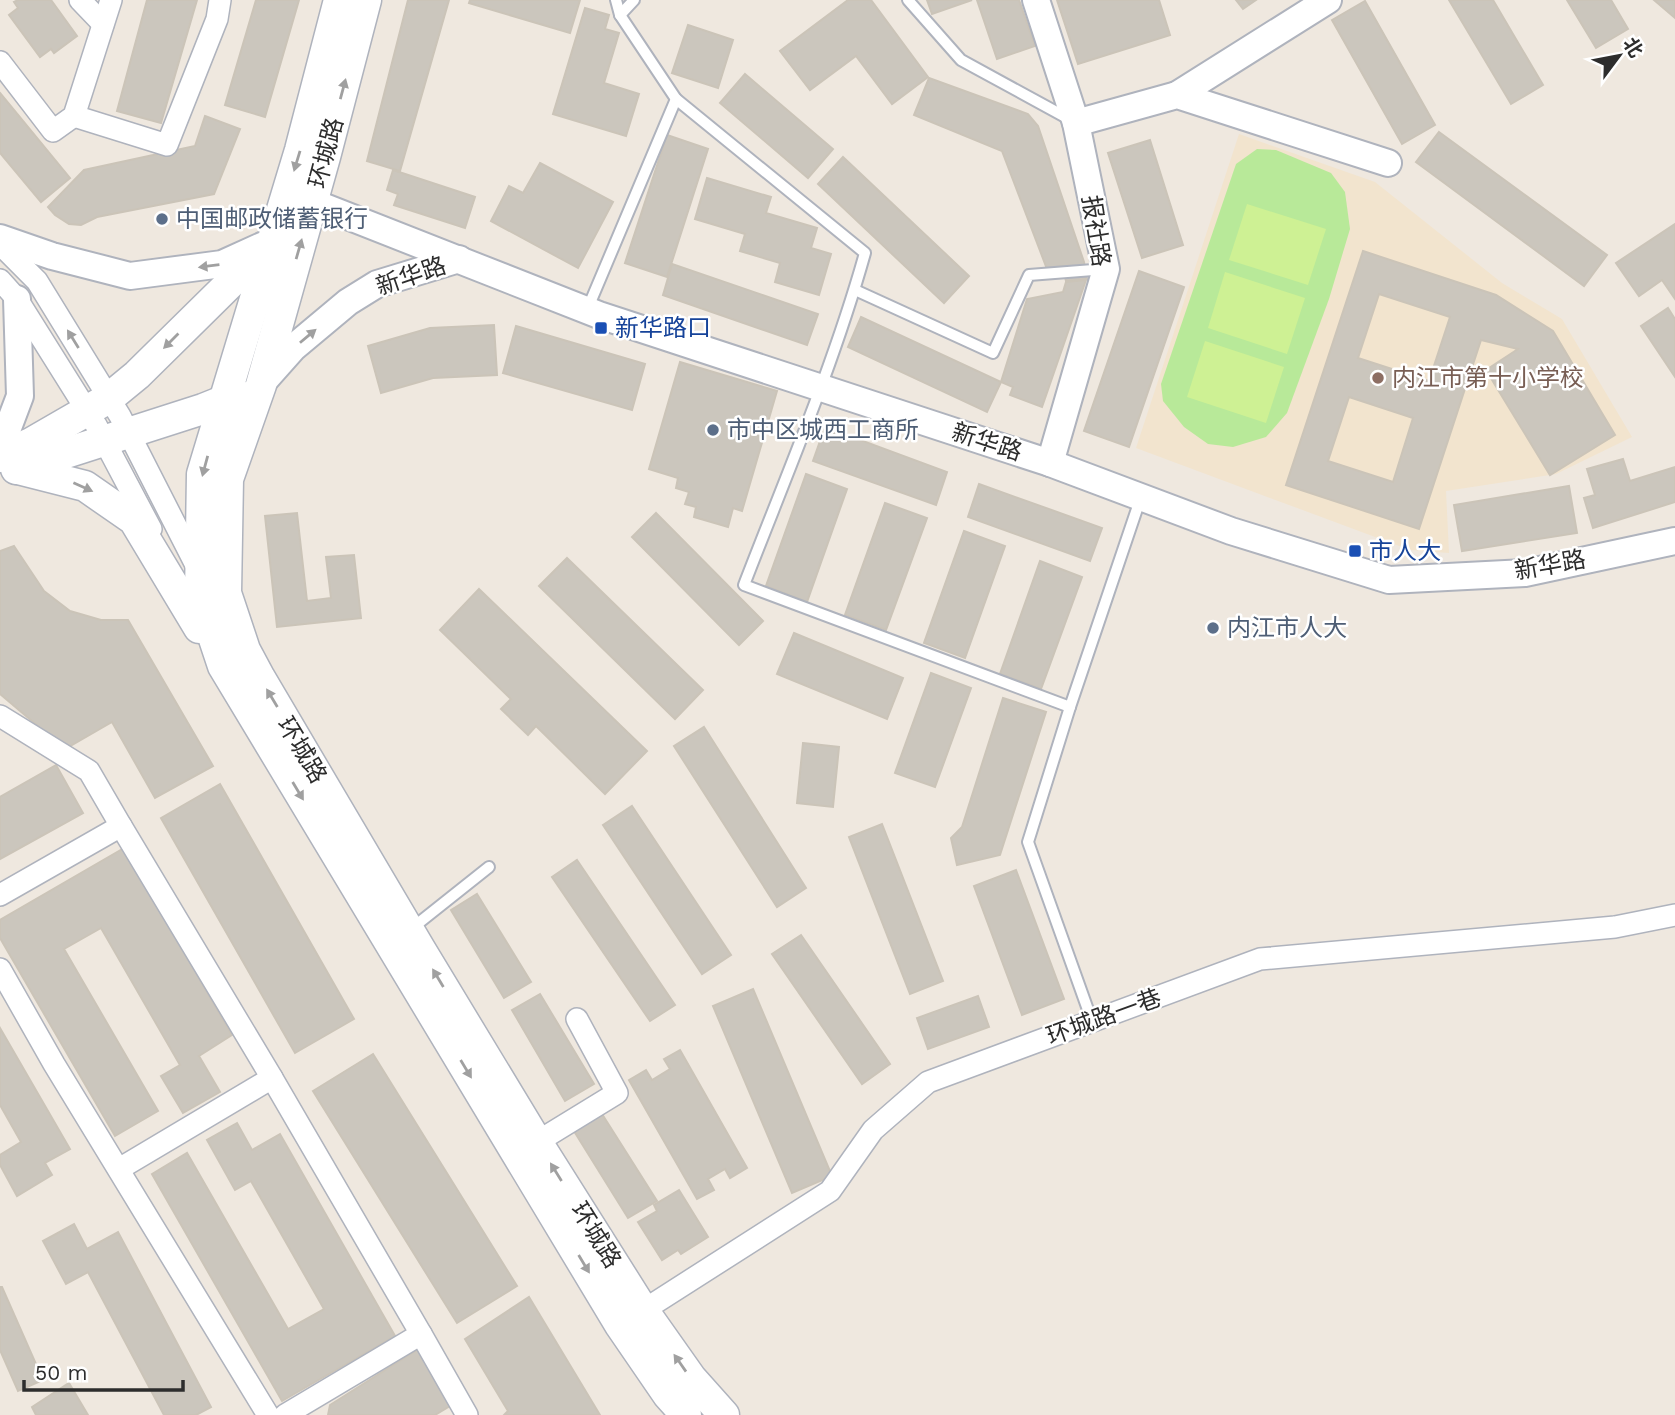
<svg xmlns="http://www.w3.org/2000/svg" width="1675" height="1415" font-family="'Work Sans','Noto Sans SC',sans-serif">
	<rect width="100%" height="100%" fill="#efe8df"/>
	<path fill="#f2e4ce" d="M1239,134l136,48 127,101 60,36 70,118 -76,37 -110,17 3,62 -39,-3 -274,-102z"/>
	<path fill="#b8e999" d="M1257,149l19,1 55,23 14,19 5,37 -21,70 -42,114 -21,24 -33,10 -25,-3 -24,-17 -21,-26 -2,-17 75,-220z"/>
	<g fill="#cef194">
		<path d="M1247,204l79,25 -18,56 -79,-25z"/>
		<path d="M1225,272l80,26 -18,56 -79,-26z"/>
		<path d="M1205,341l79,26 -18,56 -79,-26z"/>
	</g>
	<g fill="#cbc6bd" stroke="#cbc4b8" stroke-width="2" fill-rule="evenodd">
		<path d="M18,0h33l26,36 -23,17 -3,-4 -11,8 -31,-42 9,-7 -4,-6z"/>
		<path d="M147,0h50l-36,123 -44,-12z"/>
		<path d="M256,0h43l-34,117 -40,-12z"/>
		<path d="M408,0h41l-49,171 -33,-10z"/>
		<path d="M470,0h110l-10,33 -101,-30z"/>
		<path d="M848,0h23l57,77 -36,27 -36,-48 -46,34 -30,-39z"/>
		<path d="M927,0h45l-40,14z"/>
		<path d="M977,0h42l16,46 -38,13z"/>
		<path d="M1057,0h102l11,35 -92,29z"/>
		<path d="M1236,0h20l-13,9z"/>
		<path d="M1449,0h44l50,85 -32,19z"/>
		<path d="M1567,0h44l17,29 -32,19z"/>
		<path d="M1654,0h21v18z"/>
		<path d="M1365,1l70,124 -33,19 -70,-124z"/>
		<path d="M585,8l24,7 -4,14 14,4 -15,50 35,11 -13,42 -73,-22z"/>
		<path d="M688,25l45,15 -15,48 -46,-15z"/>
		<path d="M745,74l88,75 -25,29 -88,-75z"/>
		<path d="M929,78l99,36 10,12 46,136 3,17 -21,2 -4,-15 -15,3 -45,-118 -88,-36z"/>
		<path d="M0,93l70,85 -29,24 -41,-49z"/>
		<path d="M205,116l35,13 -26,65 -117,23 -16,8 -12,-1 -14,-9 -7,-8 36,-37 111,-24z"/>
		<path d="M1439,132l168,123 -23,31 -168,-124z"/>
		<path d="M667,135l41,14 -41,128 -42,-14z"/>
		<path d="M1150,140l33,105 -41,13 -34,-105z"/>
		<path d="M843,157l126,119 -25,27 -126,-119z"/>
		<path d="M540,163l73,39 -35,66 -87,-47 18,-35 14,7z"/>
		<path d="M393,170l82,27 -10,31 -71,-23 4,-11 -11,-4z"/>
		<path d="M707,178l64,19 -5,16 51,15 -6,20 20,6 -12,41 -44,-13 5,-19 -40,-12 5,-17 -50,-15z"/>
		<path d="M1675,224v75l-13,-19 -23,16 -23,-33z"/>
		<path d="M1363,251l133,44 57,36 62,104 -65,40 -64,-105 32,-21 -37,-9 -62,189 -133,-44zM1379,294l71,23 -21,64 -71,-23zM1349,397l64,21 -20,64 -65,-21z"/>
		<path d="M672,264l146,50 -11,31 -144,-50z"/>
		<path d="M1139,271l45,16 -55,160 -45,-16z"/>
		<path d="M1086,280l-44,127 -32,-12 3,-8 -12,-5 26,-83 36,-7 3,-10z"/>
		<path d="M1668,308l7,11v58l-34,-51z"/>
		<path d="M861,317l140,65 -14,30 -139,-65z"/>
		<path d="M494,325l3,50 -64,3 -52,15 -13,-47 62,-18z"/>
		<path d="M516,326l129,38 -13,46 -129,-37z"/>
		<path d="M680,362l97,29 -35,120 -9,-3 -5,19 -34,-10 2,-10 -11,-3 4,-12 -13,-4 2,-10 -29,-9z"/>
		<path d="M825,427l122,45 -11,33 -123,-44z"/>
		<path d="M1623,459l7,22 45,-14v35l-82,26 -9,-30 11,-3 -8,-26z"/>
		<path d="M806,474l41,15 -40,113 -41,-16z"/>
		<path d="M979,484l123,44 -12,33 -122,-44z"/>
		<path d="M1569,486l8,47 -115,18 -8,-46z"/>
		<path d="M885,503l42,15 -41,112 -41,-15z"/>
		<path d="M297,513l10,88 24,-3 -5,-41 28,-2 7,63 -84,9 -12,-111z"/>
		<path d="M656,513l107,108 -24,24 -107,-108z"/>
		<path d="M964,531l41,15 -40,112 -41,-15z"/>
		<path d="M14,546l30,45 26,20 31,9h27l85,146 -58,32 -43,-76 -47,27 -65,-55v-143z"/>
		<path d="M567,558l136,132 -28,29 -136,-133z"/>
		<path d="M1040,561l42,16 -41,112 -41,-15z"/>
		<path d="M479,589l168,162 -42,43 -69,-68 -8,9 -27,-26 10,-10 -71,-69z"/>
		<path d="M794,633l109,45 -16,41 -110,-45z"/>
		<path d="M931,673l40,15 -36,99 -40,-14z"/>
		<path d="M1003,698l43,14 -46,143 -43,10 -6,-27 11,-11z"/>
		<path d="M704,727l102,161 -29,19 -103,-161z"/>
		<path d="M803,743l36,4 -6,60 -36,-4z"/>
		<path d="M56,765l27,48 -83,46v-62z"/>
		<path d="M220,784l134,235 -59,34 -134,-235z"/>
		<path d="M632,806l99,149 -29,19 -99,-149z"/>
		<path d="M882,824l61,157 -33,13 -61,-157z"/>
		<path d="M124,848l108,187 -33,21 21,36 -37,21 -22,-37 19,-11 -79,-137 -37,21 94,162 -43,25 -115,-198v-18z"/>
		<path d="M577,860l98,145 -25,16 -98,-144z"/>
		<path d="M1016,870l48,129 -42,16 -48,-129z"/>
		<path d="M477,894l54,88 -27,16 -53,-88z"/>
		<path d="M801,935l89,129 -28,20 -90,-130z"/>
		<path d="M753,989l79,187 -40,17 -79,-187z"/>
		<path d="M540,994l54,90 -29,17 -53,-91z"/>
		<path d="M978,996l11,31 -61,22 -11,-31z"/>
		<path d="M0,1028l70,121 -25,14 7,12 -35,21 -17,-31v-10l21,-13 -21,-37z"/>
		<path d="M680,1050l67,118 -17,10 -5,-9 -17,10 6,11 -17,9 -68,-119 17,-10 6,10 18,-11 -6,-10z"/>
		<path d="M373,1054l144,232 -60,37 -144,-232z"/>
		<path d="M602,1114l55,87 -29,17 -54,-87z"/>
		<path d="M237,1123l15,27 28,-16 115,202 -113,65 -130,-227 35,-21 101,176 36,-20 -73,-128 -16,9 -28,-50z"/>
		<path d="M679,1190l29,47 -27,17 -3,-4 -16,10 -24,-38 19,-11 -3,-6z"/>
		<path d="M74,1224l13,25 31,-17 93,175 -15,8h-32l-76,-143 -22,12 -23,-43z"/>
		<path d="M0,1287h2l41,93 -25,11 -18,-41z"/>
		<path d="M529,1297l71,118h-96l4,-4 -43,-72z"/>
		<path d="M420,1348l35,55 -20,12h-107l2,-10z"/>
		<path d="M69,1383l19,32h-52l-4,-8z"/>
	</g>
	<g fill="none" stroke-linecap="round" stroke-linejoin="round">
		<defs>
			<g id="service">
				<path d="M616,0l4,15 56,84"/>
				<path d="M908,0l53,60 110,60"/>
				<path d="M620,15l14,-15"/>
				<path d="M855,290l138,63 36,-78 77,-6"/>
				<path d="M587,310l89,-211 189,154c-32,114 -79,223 -121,332l326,122 71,-210"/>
				<path d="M1070,707l-42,135 64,179"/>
				<path d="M411,929l78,-62"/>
			</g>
			<g id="minor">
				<path d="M80,0l23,24"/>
				<path d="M0,62l53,69 21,-15 37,-116"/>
				<path d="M74,116l93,29 50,-126 3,-19"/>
				<path d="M0,244l37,37 83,135 78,153"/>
				<path d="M0,280l17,19 79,126 55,104"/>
				<path d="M0,716l89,55 32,55 -121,69"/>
				<path d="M0,969l54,95 214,351"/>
				<path d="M272,1078l149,256 -136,81"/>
				<path d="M537,1142l80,-49 -40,-74"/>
				<path d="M119,1169l153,-91 -151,-252"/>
				<path d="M633,1317l197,-126 43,-61 55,-48 332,-123 355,-32 60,-12"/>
				<path d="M421,1334l46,81"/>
			</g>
			<g id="tertiary">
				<path d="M1036,0l40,123 30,146 -56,194"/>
				<path d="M1177,95l151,-95"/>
				<path d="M1076,123l101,-28 211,68"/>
				<path d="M294,195l305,120 451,148 181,68 158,49 136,-7 150,-32"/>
				<path d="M0,238l52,18 78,20 92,-12 42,-19"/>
				<path d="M261,384l32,-36 55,-46 29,-18 82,-25"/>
				<path d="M0,449l20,-53 -3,-97"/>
			</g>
			<g id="secondary">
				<path d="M339,0l-39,150 -98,324 -2,123 23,69 397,659 48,70 18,20"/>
				<path d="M366,0l-41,157 -64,228 -33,94 -2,114 19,57 15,28 160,271 117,193 106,168 48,68 33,37"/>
				<path d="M0,457l31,-14 78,-45 28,-23 133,-131"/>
				<path d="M16,469l187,-60 35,-14"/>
				<path d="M18,469l67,17 49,34 65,108"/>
			</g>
		</defs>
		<use href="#service" stroke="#afb3bd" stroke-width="14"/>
		<use href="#minor" stroke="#afb3bd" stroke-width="24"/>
		<use href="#tertiary" stroke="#afb3bd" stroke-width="30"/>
		<use href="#secondary" stroke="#afb3bd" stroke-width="33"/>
		<use href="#service" stroke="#fff" stroke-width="10"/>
		<use href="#minor" stroke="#fff" stroke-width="21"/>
		<use href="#tertiary" stroke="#fff" stroke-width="26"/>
		<use href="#secondary" stroke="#fff" stroke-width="30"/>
	</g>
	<defs><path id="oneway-solid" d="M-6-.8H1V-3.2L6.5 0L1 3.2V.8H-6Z" transform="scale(1.75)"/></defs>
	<g fill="#a0a0a0">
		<use href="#oneway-solid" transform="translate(343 89) rotate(-75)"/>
		<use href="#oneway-solid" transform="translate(297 161) rotate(107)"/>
		<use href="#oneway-solid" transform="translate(299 249) rotate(-74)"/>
		<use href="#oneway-solid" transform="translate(209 266) rotate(173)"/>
		<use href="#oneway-solid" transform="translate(308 336) rotate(-40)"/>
		<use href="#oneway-solid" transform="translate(73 339) rotate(-122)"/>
		<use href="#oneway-solid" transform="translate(171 341) rotate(135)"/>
		<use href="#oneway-solid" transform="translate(205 466) rotate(105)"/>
		<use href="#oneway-solid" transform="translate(83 487) rotate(24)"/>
		<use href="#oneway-solid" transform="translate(272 698) rotate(-121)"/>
		<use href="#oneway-solid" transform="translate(298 791) rotate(59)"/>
		<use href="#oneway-solid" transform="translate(438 978) rotate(-121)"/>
		<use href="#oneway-solid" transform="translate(466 1069) rotate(59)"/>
		<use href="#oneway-solid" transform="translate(556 1172) rotate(-122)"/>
		<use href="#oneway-solid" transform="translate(584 1264) rotate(59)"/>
		<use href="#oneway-solid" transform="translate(680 1363) rotate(-125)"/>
	</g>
	<g fill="#5c6f8a" stroke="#fff" stroke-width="2.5">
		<circle cx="162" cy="219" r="7"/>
		<circle cx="713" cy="430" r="7"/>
		<circle cx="1213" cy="628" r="7"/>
	</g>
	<g fill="#1a4fb4" stroke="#fff" stroke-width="2.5">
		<rect x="594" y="321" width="14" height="14" rx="3.5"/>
		<rect x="1348" y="544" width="14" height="14" rx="3.5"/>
	</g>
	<circle fill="#8d6e63" stroke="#fff" stroke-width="2.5" cx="1378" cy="378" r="7"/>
	<g text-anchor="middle" stroke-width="5" stroke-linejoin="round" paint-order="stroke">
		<g font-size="24" fill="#2d2d2d" stroke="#fff">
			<text transform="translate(326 153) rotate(-75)" y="8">环城路</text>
			<text transform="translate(1096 231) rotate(81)" y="8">报社路</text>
			<text transform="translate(411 276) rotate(-19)" y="8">新华路</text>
			<text transform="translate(987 442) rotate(18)" y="8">新华路</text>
			<text transform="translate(1550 565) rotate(-10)" y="8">新华路</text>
			<text transform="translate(302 750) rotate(59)" y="8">环城路</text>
			<text transform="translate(1104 1017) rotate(-20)" y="8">环城路一巷</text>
			<text transform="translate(596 1235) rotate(58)" y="8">环城路</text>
		</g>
		<g font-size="24" fill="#4e5e75" stroke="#fff" text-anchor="start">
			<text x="176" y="227">中国邮政储蓄银行</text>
			<text x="727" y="438">市中区城西工商所</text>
			<text x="1227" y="636">内江市人大</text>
		</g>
		<g font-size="24" fill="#164399" stroke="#fff" text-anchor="start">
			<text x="615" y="336">新华路口</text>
			<text x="1369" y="559">市人大</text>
		</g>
		<g font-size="24" fill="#785e54" stroke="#fff" text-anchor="start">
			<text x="1392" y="386">内江市第十小学校</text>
		</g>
	</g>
	<g transform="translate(1619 56) rotate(58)" stroke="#ffffff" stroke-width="5" paint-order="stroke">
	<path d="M0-5L12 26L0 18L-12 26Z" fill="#2d2d2d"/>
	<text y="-10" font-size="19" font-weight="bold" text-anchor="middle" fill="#2d2d2d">北</text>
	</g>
	<path d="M24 1380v10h159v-10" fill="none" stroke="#2d2d2d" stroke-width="3.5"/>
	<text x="35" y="1380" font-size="21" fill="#2d2d2d" stroke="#ffffff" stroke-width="5" paint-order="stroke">50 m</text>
</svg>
